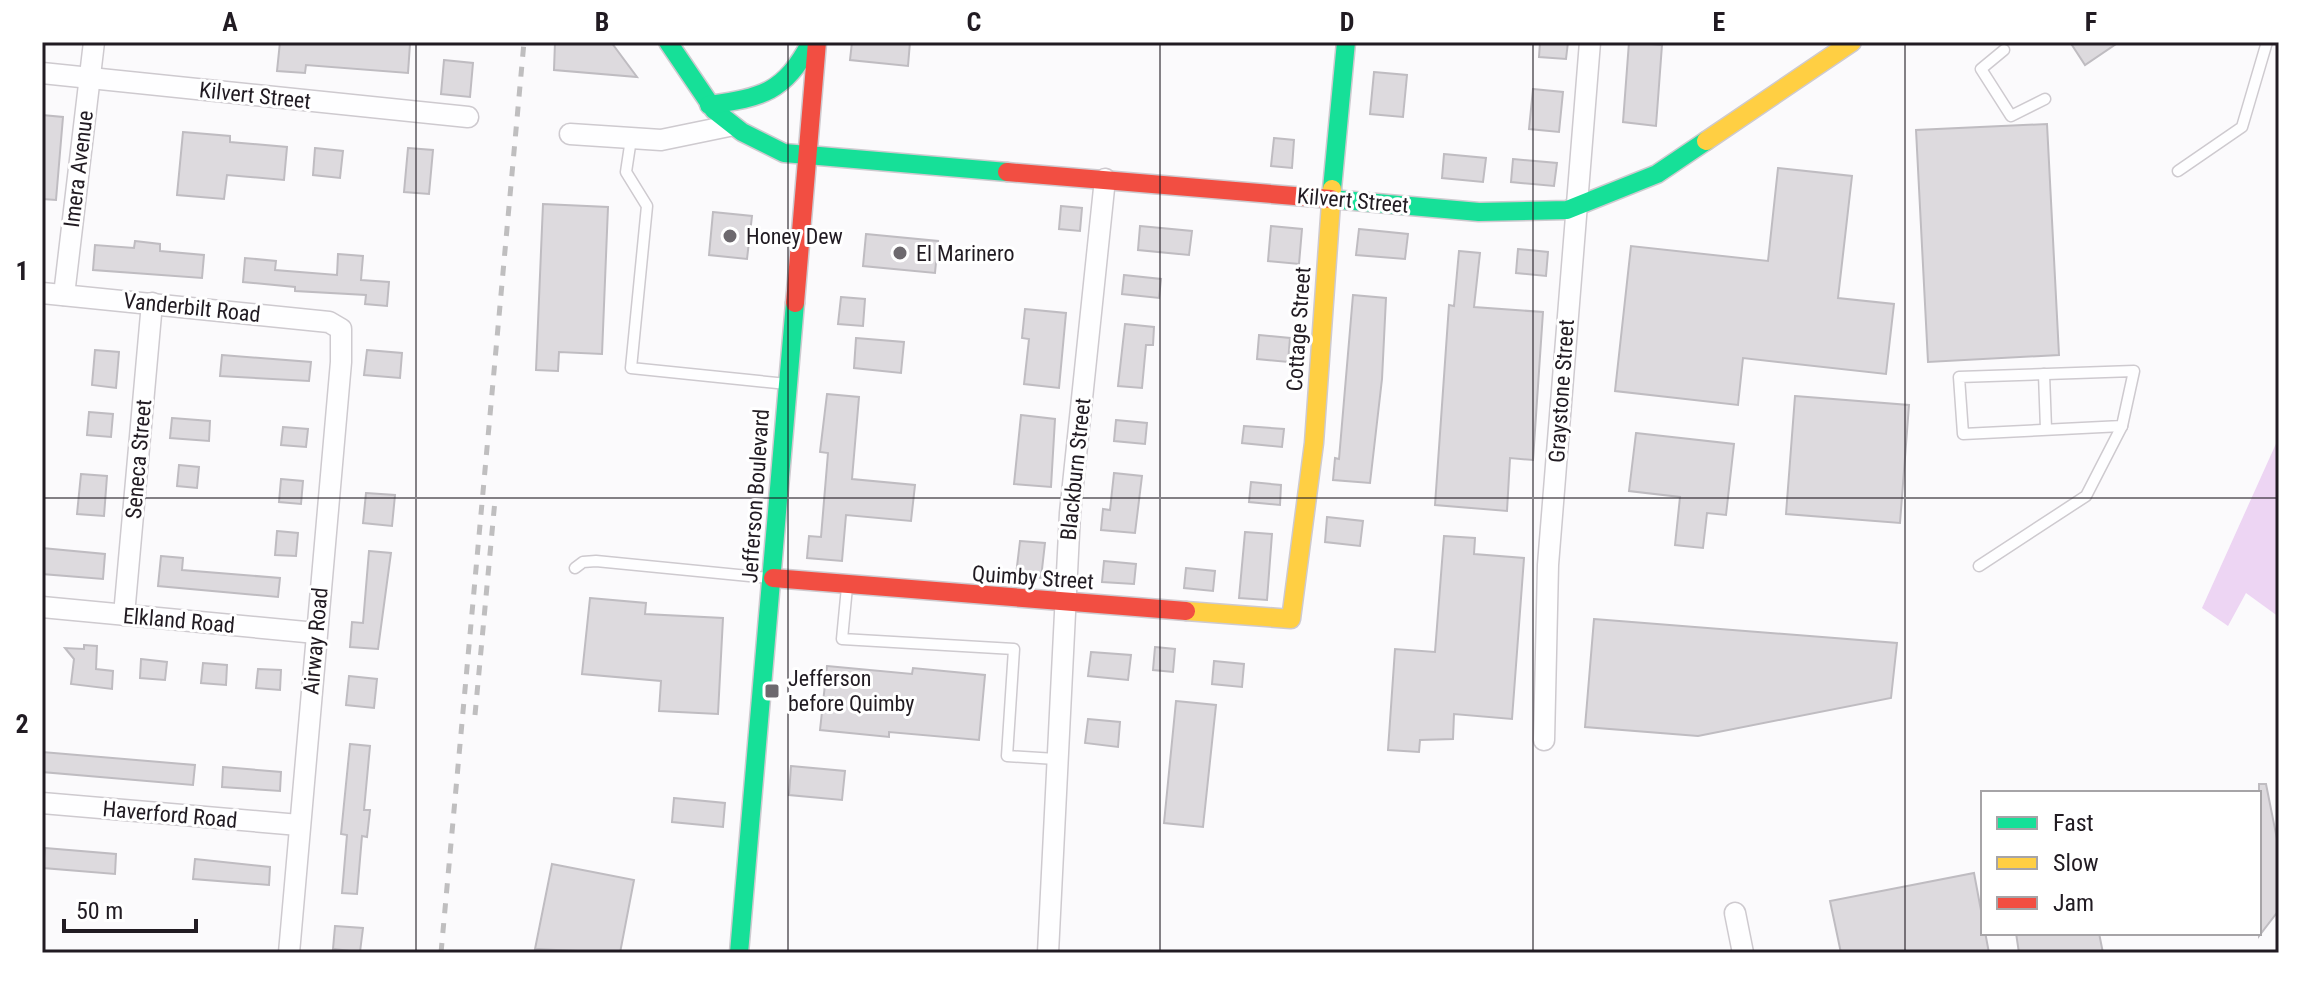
<svg xmlns="http://www.w3.org/2000/svg" width="2321" height="995" font-family="'Roboto Condensed',sans-serif">
	<rect width="100%" height="100%" fill="#fbfafc"/>
	<path fill="#edd5f3" d="M2279,437v180l-33,-24 -18,33 -26,-18z"/>
	<g fill="#dddade" stroke="#bfbcc1" stroke-width="2">
		<path d="M280,42l130,2 -2,29 -102,-8 -1,8 -28,-2z"/>
		<path d="M555,42h56l26,35 -83,-7z"/>
		<path d="M852,42h58l-2,24 -58,-6z"/>
		<path d="M1540,42h28l-2,17 -27,-2z"/>
		<path d="M1629,42l33,3 -6,81 -33,-4z"/>
		<path d="M2070,42h49l-34,23z"/>
		<path d="M444,60l29,3 -3,34 -29,-3z"/>
		<path d="M1374,72l33,3 -4,42 -33,-3z"/>
		<path d="M1533,89l30,3 -4,40 -30,-3z"/>
		<path d="M42,115l21,2 -7,83 -14,-1z"/>
		<path d="M2047,124l12,231 -131,7 -12,-232z"/>
		<path d="M183,132l47,4v6l57,5 -3,33 -57,-5 -3,24 -47,-4z"/>
		<path d="M1274,138l20,2 -2,28 -21,-2z"/>
		<path d="M315,148l28,3 -3,27 -27,-3z"/>
		<path d="M408,148l25,2 -4,44 -25,-2z"/>
		<path d="M1444,154l42,4 -3,24 -41,-4z"/>
		<path d="M1513,159l44,4 -3,23 -43,-4z"/>
		<path d="M1778,168l74,8 -14,122 56,6 -8,70 -143,-16 -5,47 -123,-14 16,-145 137,15z"/>
		<path d="M543,204l65,3 -6,147 -43,-2 -1,19 -22,-1z"/>
		<path d="M1061,206l21,2 -2,23 -21,-2z"/>
		<path d="M713,212l39,4 -5,43 -38,-4z"/>
		<path d="M1140,226l52,5 -3,24 -51,-5z"/>
		<path d="M1271,226l31,3 -3,35 -31,-3z"/>
		<path d="M1359,229l49,5 -3,25 -49,-4z"/>
		<path d="M866,234l72,7 -3,32 -72,-7z"/>
		<path d="M135,241l25,3v7l44,4 -2,23 -109,-8 2,-25 39,3z"/>
		<path d="M1518,249l30,3 -2,24 -30,-3z"/>
		<path d="M1459,251l21,2 -6,54 69,5 -10,148 -23,-2 -3,53 -72,-6 14,-200 5,1z"/>
		<path d="M338,254l25,2 -2,24 28,2 -2,24 -22,-2 1,-9 -71,-4v-4l-52,-5 2,-24 31,3 -1,9 62,5z"/>
		<path d="M1124,275l37,4 -2,19 -37,-4z"/>
		<path d="M1353,295l33,3 -4,81 -12,104 -37,-3 2,-22 4,1z"/>
		<path d="M841,297l24,2 -2,27 -25,-2z"/>
		<path d="M1025,309l41,4 -7,75 -35,-4 5,-45 -7,-1z"/>
		<path d="M1125,324l29,3 -1,18h-7l-4,43 -24,-2z"/>
		<path d="M1259,335l31,3 -2,24 -31,-3z"/>
		<path d="M856,338l48,4 -3,31 -47,-5z"/>
		<path d="M95,350l24,2 -3,36 -24,-3z"/>
		<path d="M367,350l35,3 -2,25 -36,-3z"/>
		<path d="M222,355l89,7 -2,19 -89,-5z"/>
		<path d="M827,394l32,3 -7,82 63,6 -4,36 -65,-6 -4,46 -35,-3 2,-22 12,1 7,-84 -8,-1z"/>
		<path d="M1795,396l114,9 -9,118 -114,-9z"/>
		<path d="M89,412l24,2 -2,23 -24,-2z"/>
		<path d="M1021,415l34,4 -4,68 -37,-3z"/>
		<path d="M172,418l38,3 -1,20 -39,-3z"/>
		<path d="M1116,420l31,3 -2,21 -31,-3z"/>
		<path d="M1244,426l40,3 -2,18 -40,-4z"/>
		<path d="M283,427l25,2 -2,18 -25,-2z"/>
		<path d="M1636,433l98,11 -8,71 -19,-2 -4,35 -28,-3 5,-48 -51,-6z"/>
		<path d="M179,465l20,2 -2,21 -20,-2z"/>
		<path d="M1114,473l28,3 -7,57 -34,-3 2,-21 7,1z"/>
		<path d="M81,474l26,2 -3,40 -27,-2z"/>
		<path d="M281,479l22,2 -2,23 -22,-2z"/>
		<path d="M1251,482l30,3 -1,20 -31,-3z"/>
		<path d="M366,493l29,2 -3,31 -29,-3z"/>
		<path d="M1327,517l36,4 -3,25 -35,-4z"/>
		<path d="M277,531l21,2 -2,23 -21,-1z"/>
		<path d="M1245,532l27,2 -5,66 -28,-2z"/>
		<path d="M1444,536l31,2 -1,16 50,4 -12,161 -58,-5 -1,25 -33,1 -1,12 -31,-2 7,-101 40,3z"/>
		<path d="M1020,541l25,2 -4,35 -25,-3z"/>
		<path d="M42,548l63,6 -2,25 -61,-5z"/>
		<path d="M369,551l22,2 -13,96 -28,-2 2,-25 11,1z"/>
		<path d="M161,556l22,2 -1,12 98,8 -2,19 -120,-11z"/>
		<path d="M1104,561l32,3 -2,20 -32,-2z"/>
		<path d="M1186,568l29,3 -2,20 -29,-3z"/>
		<path d="M590,598l56,5 -1,11 78,4 -5,96 -59,-3 2,-30 -79,-7z"/>
		<path d="M1594,619l303,24 -6,55 -193,38 -113,-9z"/>
		<path d="M84,645l13,1 -1,23 17,2 -1,18 -41,-5 3,-25 -9,-11 19,1z"/>
		<path d="M1155,647l20,2 -2,23 -20,-2z"/>
		<path d="M1091,652l40,3 -3,25 -40,-4z"/>
		<path d="M141,659l26,3 -2,18 -25,-2z"/>
		<path d="M1214,661l30,3 -2,23 -30,-3z"/>
		<path d="M203,663l24,2 -1,20 -25,-2z"/>
		<path d="M827,666l85,8 1,-6 72,7 -6,65 -90,-8v5l-69,-7z"/>
		<path d="M258,669l23,1 -1,20 -24,-2z"/>
		<path d="M349,676l28,3 -3,29 -28,-3z"/>
		<path d="M1176,701l40,4 -13,122 -39,-4z"/>
		<path d="M1088,719l32,3 -2,25 -33,-4z"/>
		<path d="M350,744l20,2 -6,64h6l-3,27 -5,-1 -5,58 -15,-1 5,-58 -6,-1z"/>
		<path d="M42,752l153,13 -2,20 -151,-13z"/>
		<path d="M791,766l54,5 -3,29 -53,-5z"/>
		<path d="M223,767l58,5 -1,19 -58,-4z"/>
		<path d="M2259,784h7l13,65v61l-20,26z"/>
		<path d="M674,798l51,5 -2,24 -51,-5z"/>
		<path d="M45,848l71,6 -1,20 -72,-6z"/>
		<path d="M195,859l75,8 -1,18 -76,-6z"/>
		<path d="M552,864l82,16 -14,73 -85,-4z"/>
		<path d="M1974,873l15,80h-148l-11,-52z"/>
		<path d="M335,926l28,2 -3,24 -27,-3z"/>
		<path d="M2016,933h83l4,20h-84z"/>
	</g>
	<g fill="none" stroke-linecap="round" stroke-linejoin="round">
		<defs>
			<g id="lane">
				<path d="M2004,50l-23,19 30,47 34,-17"/>
				<path d="M631,139l-5,33 21,34 -16,162 156,16"/>
				<path d="M2178,171l64,-44 25,-85"/>
				<path d="M2134,371l-12,55 -159,8 -4,-57z"/>
				<path d="M2044,374l2,55"/>
				<path d="M1979,566l107,-70 36,-70"/>
				<path d="M575,568l8,-6 13,-1 174,17"/>
				<path d="M847,587l-5,52 172,10 -7,107 49,3"/>
			</g>
			<g id="street">
				<path d="M42,73l426,44"/>
				<path d="M570,134l91,6 68,-14"/>
				<path d="M42,293l287,29 12,7v33l-52,591"/>
				<path d="M64,295l30,-253"/>
				<path d="M42,607l274,26"/>
				<path d="M124,615l28,-312"/>
				<path d="M1544,740l4,-175 42,-523"/>
				<path d="M42,803l257,22"/>
				<path d="M1735,913l8,40"/>
				<path d="M1048,953l22,-440 35,-334"/>
			</g>
			<g id="fast">
				<path d="M668,42l46,68 28,22 42,21 223,19"/>
				<path d="M709,105c54,-8 75,-12 102,-63"/>
				<path d="M1332,189l14,-147"/>
				<path d="M1331,199l148,13 88,-2 90,-36 49,-33"/>
				<path d="M739,953l56,-650"/>
			</g>
			<g id="slow">
				<path d="M1706,141l146,-99"/>
				<path d="M1186,611l105,8 23,-176 18,-254"/>
			</g>
			<g id="jam">
				<path d="M1007,172l324,27"/>
				<path d="M795,303l22,-261"/>
				<path d="M773,578l413,33"/>
			</g>
		</defs>
		<use href="#lane" stroke="#cecacf" stroke-width="13"/>
		<use href="#street" stroke="#cecacf" stroke-width="23"/>
		<use href="#fast" stroke="#cecacf" stroke-width="21"/>
		<use href="#slow" stroke="#cecacf" stroke-width="21"/>
		<use href="#jam" stroke="#cecacf" stroke-width="21"/>
		<use href="#lane" stroke="#fefeff" stroke-width="10"/>
		<use href="#street" stroke="#fefeff" stroke-width="20"/>
		<use href="#fast" stroke="#16e098" stroke-width="18"/>
		<use href="#slow" stroke="#ffcf43" stroke-width="18"/>
		<use href="#jam" stroke="#f24e42" stroke-width="18"/>
		<g stroke="#bfbebf" stroke-width="5" stroke-dasharray="10 10" stroke-linecap="butt">
			<path d="M475,715l20,-215"/>
			<path d="M441,953l83,-911"/>
		</g>
	</g>
	<path fill="none" stroke="#211b22" stroke-width="2" stroke-opacity="0.55" d="M416,42v911M788,42v911M1160,42v911M1533,42v911M1905,42v911M42,498h2237"/>
	<g fill="#6d696e" stroke="#fff" stroke-width="3">
		<circle cx="730" cy="236" r="8"/>
		<circle cx="900" cy="253" r="8"/>
		<rect x="764" y="683" width="16" height="16" rx="4"/>
	</g>
	<g text-anchor="middle" stroke-width="6" stroke-linejoin="round" paint-order="stroke">
		<g font-size="22" fill="#211b22" stroke="#fff">
			<text transform="translate(255 95) rotate(6)" y="8">Kilvert Street</text>
			<text transform="translate(78 169) rotate(-83)" y="8">Imera Avenue</text>
			<text transform="translate(1353 200) rotate(5)" y="8">Kilvert Street</text>
			<text transform="translate(192 307) rotate(6)" y="8">Vanderbilt Road</text>
			<text transform="translate(1298 329) rotate(-86)" y="8">Cottage Street</text>
			<text transform="translate(1561 391) rotate(-86)" y="8">Graystone Street</text>
			<text transform="translate(138 459) rotate(-85)" y="8">Seneca Street</text>
			<text transform="translate(1075 469) rotate(-84)" y="8">Blackburn Street</text>
			<text transform="translate(755 496) rotate(-86)" y="8">Jefferson Boulevard</text>
			<text transform="translate(1033 577) rotate(4)" y="8">Quimby Street</text>
			<text transform="translate(179 620) rotate(5)" y="8">Elkland Road</text>
			<text transform="translate(315 641) rotate(-85)" y="8">Airway Road</text>
			<text transform="translate(170 814) rotate(5)" y="8">Haverford Road</text>
		</g>
		<g font-size="22" fill="#211b22" stroke="#fff" text-anchor="start">
			<text x="746" y="244">Honey Dew</text>
			<text x="916" y="261">El Marinero</text>
			<text x="788" y="686">Jefferson<tspan x="788" dy="25">before Quimby</tspan></text>
		</g>
	</g>
	<rect width="2321" height="995" fill="none" stroke="#ffffff" stroke-width="88"/>
	<rect x="1981" y="791" width="280" height="144" fill="#ffffff" stroke="#a6a4a7" stroke-width="2"/>
	<rect x="1997" y="817" width="40" height="12" fill="#16e098" stroke="#a6a4a7" stroke-width="2"/>
	<text x="2053" y="831" font-size="24" fill="#211b22">Fast</text>
	<rect x="1997" y="857" width="40" height="12" fill="#ffcf43" stroke="#a6a4a7" stroke-width="2"/>
	<text x="2053" y="871" font-size="24" fill="#211b22">Slow</text>
	<rect x="1997" y="897" width="40" height="12" fill="#f24e42" stroke="#a6a4a7" stroke-width="2"/>
	<text x="2053" y="911" font-size="24" fill="#211b22">Jam</text>
	<path d="M64 919v12h132v-12" fill="none" stroke="#211b22" stroke-width="4"/>
	<text x="76" y="919" font-size="24" fill="#211b22" stroke="#ffffff" stroke-width="6" paint-order="stroke">50 m</text>
	<rect x="44" y="44" width="2233" height="907" fill="none" stroke="#211b22" stroke-width="3"/>
	<g font-size="26" text-anchor="middle" font-weight="bold" fill="#211b22">
		<text x="230" y="31">A</text>
		<text x="602" y="31">B</text>
		<text x="974" y="31">C</text>
		<text x="1347" y="31">D</text>
		<text x="1719" y="31">E</text>
		<text x="2091" y="31">F</text>
		<text x="22" y="280">1</text>
		<text x="22" y="733">2</text>
	</g>
</svg>
